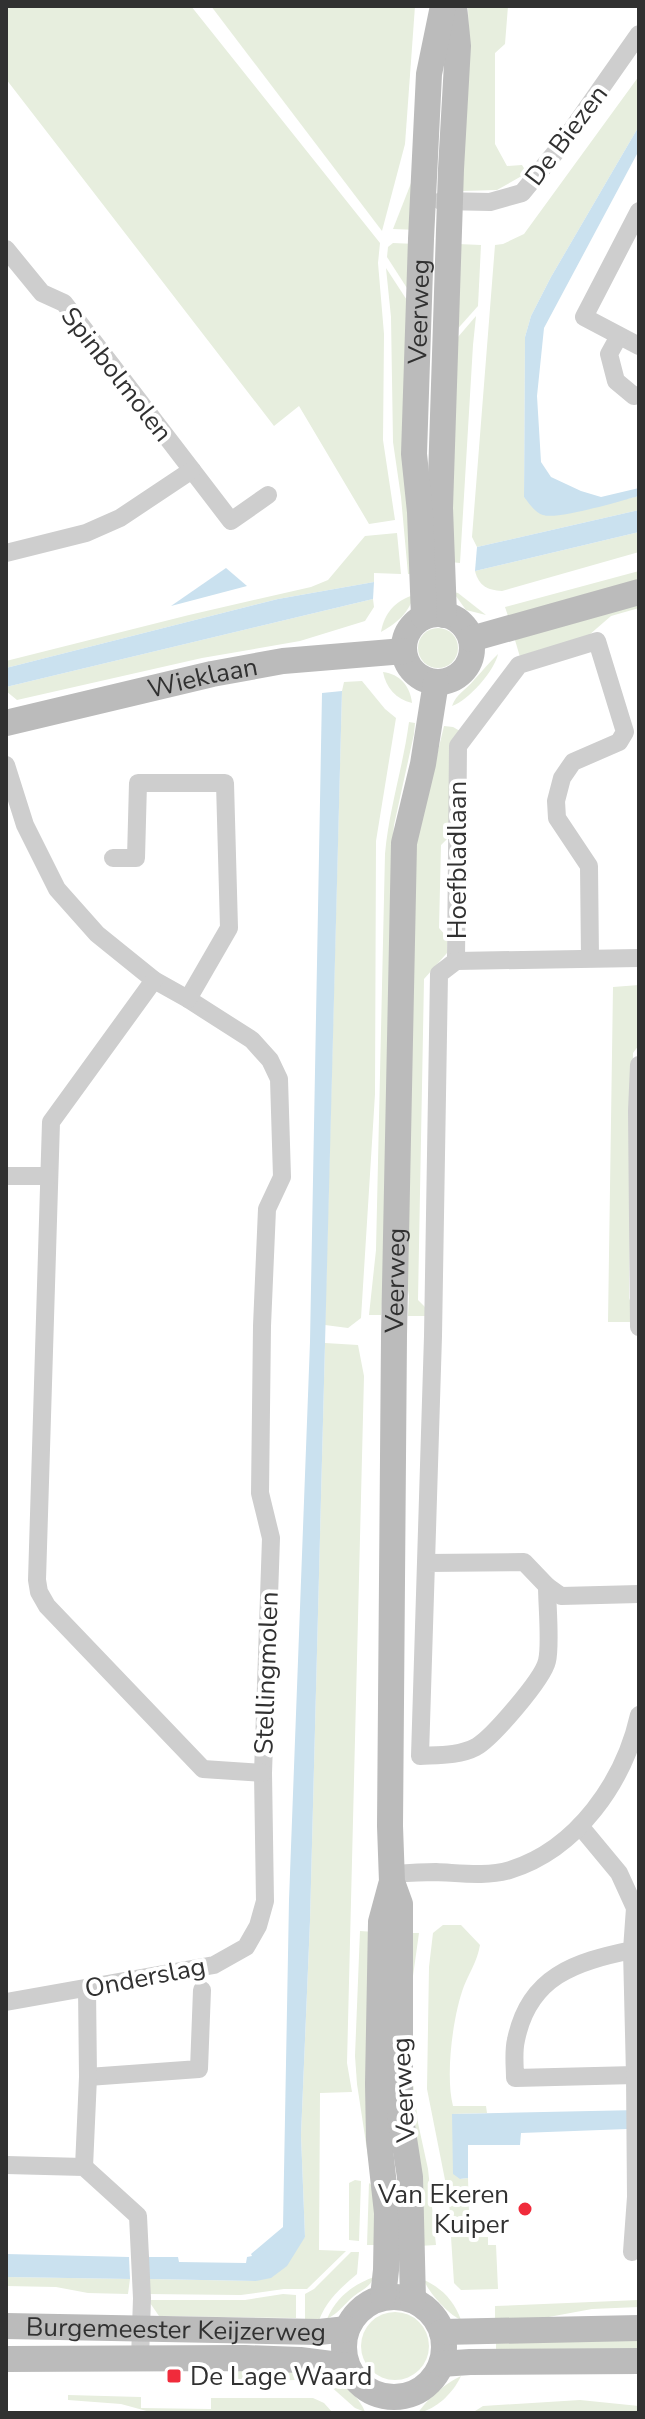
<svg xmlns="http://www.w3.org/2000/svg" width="645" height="2419" font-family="'Nunito Sans',sans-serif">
	<rect width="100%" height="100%" fill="#fff"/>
	<g fill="#e7eede">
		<path d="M6,6h185l189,237 -2,20 6,71 -1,106 12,80 -26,4 -70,-118 -25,20 -268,-347z"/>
		<path d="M211,6h204l-10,138 -23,87z"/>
		<path d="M468,6h40l-3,38 -10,9v91l12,22 15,-1 5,8 -30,17 -35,1 7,-139z"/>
		<path d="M639,76v50l-88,151 -20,39 -6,21 -1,160 34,18 81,-19v14l-162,37 -5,-10 23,-292 8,-1 21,-10z"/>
		<path d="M415,173l3,57 -25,-1z"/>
		<path d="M393,243l23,1 -2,55 -27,-42 1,-10z"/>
		<path d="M458,244l23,1 -3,61 -25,28z"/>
		<path d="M386,268l28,43 3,263h-9l-7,-77 -8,-55 -2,-125z"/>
		<path d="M476,316l-3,29 -13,218 -10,-1 2,-218z"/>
		<path d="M639,532v20l-137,39c-15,-1 -23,-5 -27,-20z"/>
		<path d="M397,533l4,41 -27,-1v9l-96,17 -272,69v-7l183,-46 122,-28 17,-7 37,-44z"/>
		<path d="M639,571v9l-131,36 -3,-9z"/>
		<path d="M453,592l5,1 28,22 -20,-5z"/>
		<path d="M414,595c-5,18 -17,28 -33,37 3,-19 15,-32 33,-37z"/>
		<path d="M373,599l1,8 -9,14 -65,20 -98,17 -185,42 -11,-9v-4z"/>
		<path d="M639,602v6l-28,8 -22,19 -69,22 -5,-17 13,-6z"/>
		<circle cx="438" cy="648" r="20"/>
		<path d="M498,654c-3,16 -30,47 -46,52 5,-13 14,-16 22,-26 8,-9 15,-17 24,-26z"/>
		<path d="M383,672c17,2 27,14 29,31 -16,-4 -26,-15 -29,-31z"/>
		<path d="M362,681l23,28 11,9 -20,123 -1,253 -14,224 -13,10 -23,-3 17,-634 2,-9z"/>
		<path d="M409,722l6,1 -1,11 -20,91 -1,12 -8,431 -4,47h-12l7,-65 9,-396c4,-45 18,-87 24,-132z"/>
		<path d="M444,726l9,1 7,4 -12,107 -7,7 -2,83 8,9v16l-23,26 -6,321 8,8v8h-18l1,-20 -4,-25 9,-420z"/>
		<path d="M639,985v60l-6,8 -4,227v18l9,24h-30l5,-335z"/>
		<path d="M325,1343l33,2 6,31 -17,687 5,29 -32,1 -1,157 27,1 -39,38h-23l-43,6 -95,-1 2,-15 108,2 49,-44 -4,-102 9,-214z"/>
		<path d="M443,1925h18l19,20c-3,17 -10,26 -16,41 -11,29 -19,89 -11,120h33l1,7 -35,1 8,65 8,-1 1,35 -3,1 1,16h-15l-4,-35 -21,-106 2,-122 4,-34z"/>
		<path d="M360,1931l15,1 -6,231 -12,-79 -2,-28z"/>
		<path d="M405,1933h14l-6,43 -1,98 6,49 10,46 8,76 -18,1z"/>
		<path d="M355,2180l6,1 -2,60 -10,-1v-57z"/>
		<path d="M369,2183l9,8 3,54h-14z"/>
		<path d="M451,2237h37v8h8l2,44 -37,1 -7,-7z"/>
		<path d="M351,2252h8l-2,22c-18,15 -33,29 -40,52l-12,-1v-31l9,-5z"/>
		<path d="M6,2277l124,2 -2,15 -40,-1 -32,-6 -50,-1z"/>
		<path d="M374,2277c-5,11 -11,12 -20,19 -10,8 -15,17 -27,23 9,-21 25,-34 47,-42z"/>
		<path d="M424,2280c18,8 30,21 37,40 -12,-5 -33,-28 -37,-40z"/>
		<path d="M283,2294l13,1v23l-137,-2 -11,-16h97z"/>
		<path d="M639,2300v7l-47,2 -97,18v-21z"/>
		<circle cx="395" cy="2346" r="34"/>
		<path d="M639,2335v18l-143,1v-16z"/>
		<path d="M238,2364l55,1 2,15 -57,2z"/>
		<path d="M326,2373c14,6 34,25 39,39l-10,-4 -27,-24z"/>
		<path d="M461,2376c-8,17 -24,33 -43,37 9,-14 28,-30 43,-37z"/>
		<path d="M68,2395l73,2v11l70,1v-11h102l11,5 9,10h-179l-33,-9 -53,-4z"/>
		<path d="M580,2400l59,6v7h-167l11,-7z"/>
	</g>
	<g fill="#cae1ef">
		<path d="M639,126v28h-2l-93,174 -7,68 4,66 10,15 30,14 20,6 38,-9v8c-19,5 -81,24 -96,19 -8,-2 -14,-12 -19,-18l1,-160 6,-21 20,-39z"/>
		<path d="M639,510v22l-164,39 2,-24z"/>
		<path d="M226,568l21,18 -76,20z"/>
		<path d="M374,582l-1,17 -367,88v-19l272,-69z"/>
		<path d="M342,691l-32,1230 -9,214 4,102 -18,29 -16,12 -15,3 -108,-2 1,-22h29l1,5 67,1 1,-6 5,-1 -1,-2 32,-27 6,-327 21,-558 12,-649z"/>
		<path d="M639,2110l-12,19 -106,4 -1,12h-52v33l-8,1 -7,-5 -1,-60z"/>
		<path d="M6,2254l123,3 1,22 -124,-2z"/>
	</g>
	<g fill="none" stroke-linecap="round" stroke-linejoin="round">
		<g stroke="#cecece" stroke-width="18">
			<path d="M441,201l49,1 32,-9 37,-45 80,-114"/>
			<path d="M639,211l-55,106 55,29"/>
			<path d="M6,249l36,44 22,10 167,218 37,-26"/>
			<path d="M619,336l-10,18 7,27 18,15 5,-1"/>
			<path d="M6,553l80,-20 34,-15 72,-48"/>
			<path d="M6,765l19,60 32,64 40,45 57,46 34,19 64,41 18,20 9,19 3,98 -15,32 -5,117 -2,167 11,45 -8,235 2,128 -7,25 -12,21 -32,18 -208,37"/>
			<path d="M113,858h23l2,-75h87l4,145 -41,71"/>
			<path d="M456,961l2,-215 61,-81 78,-24 28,91 -6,10 -46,20 -11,16 -6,23 1,17 32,48 1,92"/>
			<path d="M456,961l183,-3"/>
			<path d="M154,980l-103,142 -14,458 2,12 8,14 156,163 60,4"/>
			<path d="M639,1065l-2,46 2,216"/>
			<path d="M6,1176h43"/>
			<path d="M426,1563l98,-1 23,24c0,19 4,59 0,75 -4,18 -55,77 -71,86 -17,9 -38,8 -56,9l13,-420 6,-362 17,-13"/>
			<path d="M547,1586l14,10 78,-2"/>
			<path d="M580,1826l39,47 16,35 -3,42c-57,12 -103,26 -116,90 -3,12 -1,26 -1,38l120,-3 -3,-125"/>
			<path d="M393,1874c14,-1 29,-2 43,-2 24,1 51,5 74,-2 67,-21 114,-88 129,-155"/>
			<path d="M88,2077l111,-8 3,-79"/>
			<path d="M6,2165l78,2 54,49 4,82 -2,61"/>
			<path d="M84,2167l4,-90 -1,-89"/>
			<path d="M632,2252l4,-55 -1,-122h4"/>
		</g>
		<g stroke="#bbb" stroke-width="26">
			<circle cx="438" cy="648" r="34"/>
			<path d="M444,615l-4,-107 11,-339 7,-123 -4,-40"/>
			<path id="s1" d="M424,617l-4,-105 -6,-58 7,-215 8,-165 14,-68"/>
			<path d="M471,639l168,-47"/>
			<path id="s2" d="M6,723l206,-49 71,-13 121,-10"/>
			<circle cx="394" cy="2347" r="50"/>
			<path d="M383,2297l3,-27 1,-57 -8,-73 -1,-56 3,-162 10,-37"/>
			<path id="s3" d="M413,2300l-3,-123 -10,-64v-209l-8,-22 -2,-56 4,-491 10,-492 19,-79 13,-82"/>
			<path id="s4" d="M6,2326l313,6 28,-3"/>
			<path d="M442,2332l197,-4"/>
			<path d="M6,2359l239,-1 55,2 47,6"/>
			<path d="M441,2364l29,-2 169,-1"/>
		</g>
	</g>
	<g fill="#f02b3b" stroke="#fff" stroke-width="3">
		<circle cx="525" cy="2209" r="8"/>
		<rect x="166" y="2368" width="16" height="16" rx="4"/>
	</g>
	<g text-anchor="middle" stroke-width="8" stroke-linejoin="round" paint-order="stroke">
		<g font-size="26" fill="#313131" stroke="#fff">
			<text transform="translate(566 135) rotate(-53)" y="9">De Biezen</text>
			<text dy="9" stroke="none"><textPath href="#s1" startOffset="306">Veerweg</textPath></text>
			<text transform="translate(117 374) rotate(52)" y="9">Spinbolmolen</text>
			<text dy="9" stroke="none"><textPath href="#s2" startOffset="202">Wieklaan</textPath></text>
			<text transform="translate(457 860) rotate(-90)" y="9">Hoefbladlaan</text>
			<text dy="9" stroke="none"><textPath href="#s3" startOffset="1022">Veerweg</textPath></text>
			<text transform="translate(266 1673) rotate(-88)" y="9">Stellingmolen</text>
			<text transform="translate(145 1977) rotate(-11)" y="9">Onderslag</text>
			<text transform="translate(403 2090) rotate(-93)" y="9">Veerweg</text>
			<text dy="9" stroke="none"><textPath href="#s4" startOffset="170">Burgemeester Keijzerweg</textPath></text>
		</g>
		<g font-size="26" fill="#313131" stroke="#fff" text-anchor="end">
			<text x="509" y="2203">Van Ekeren<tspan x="509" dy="30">Kuiper</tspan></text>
			<text x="190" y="2385" text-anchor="start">De Lage Waard</text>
		</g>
	</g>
	<rect width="645" height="2419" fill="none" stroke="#313131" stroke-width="16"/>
</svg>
